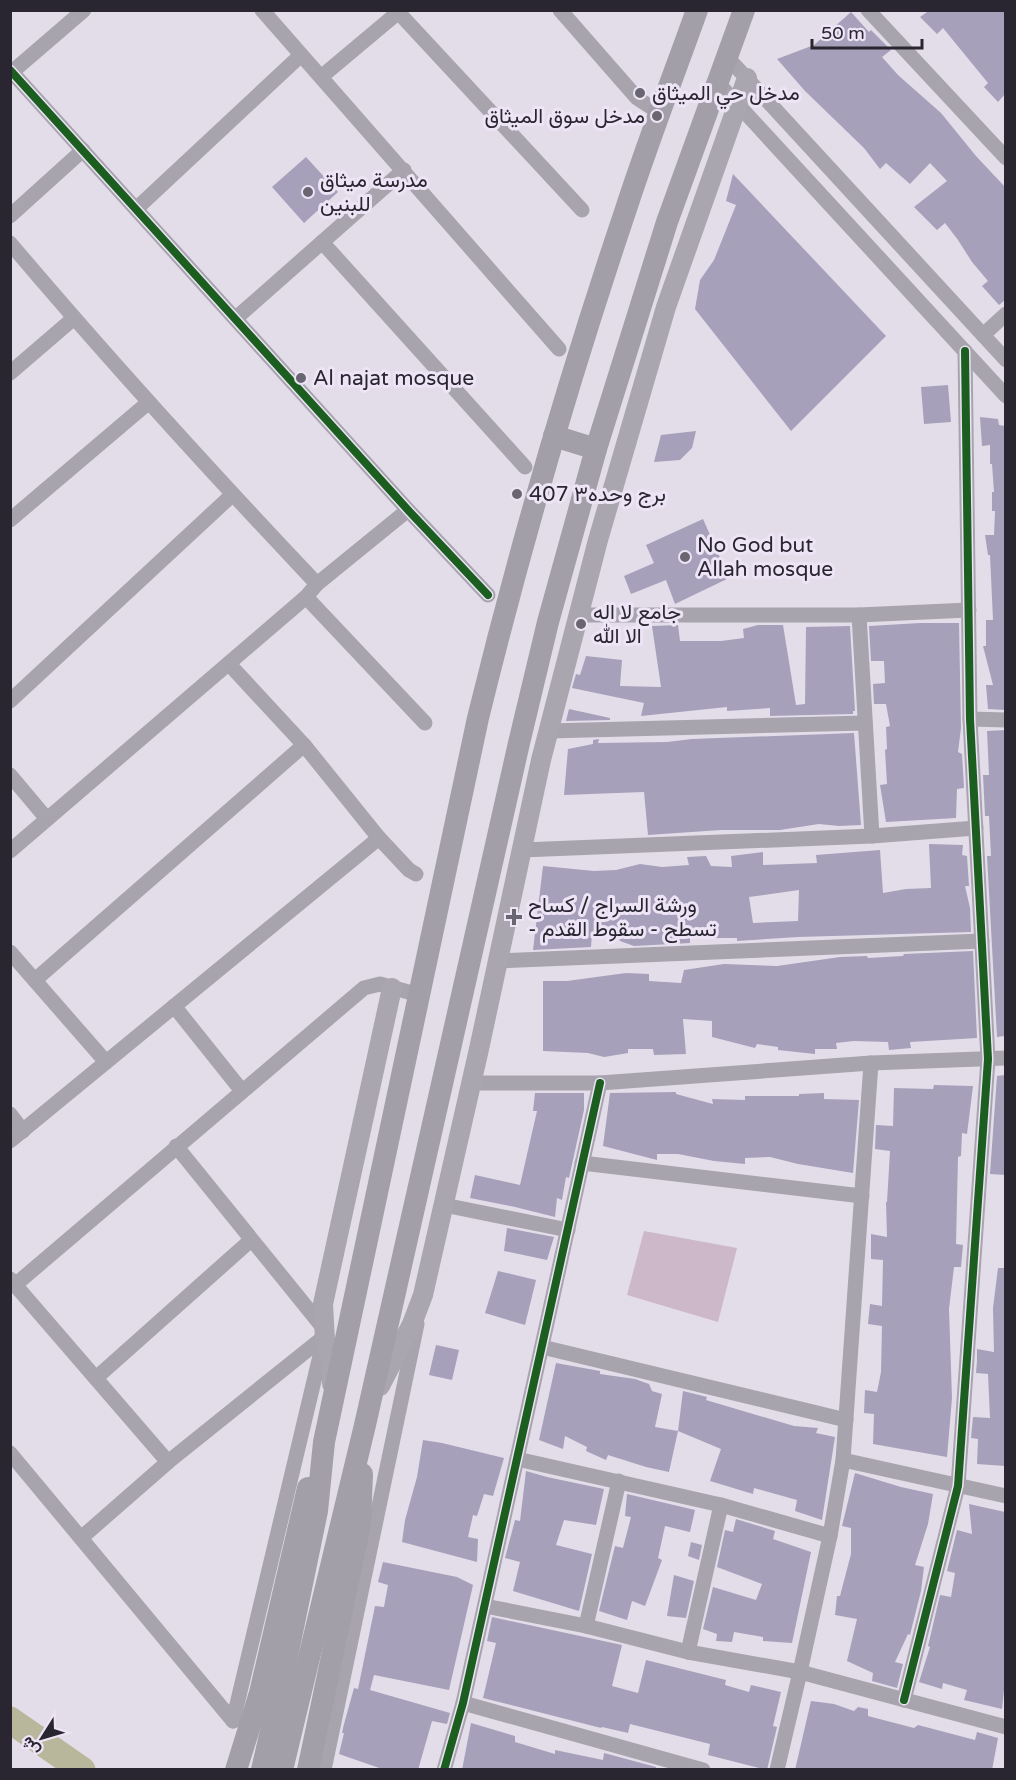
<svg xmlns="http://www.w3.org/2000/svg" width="1016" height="1780" font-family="'Varela Round',Vazirmatn,sans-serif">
	<rect width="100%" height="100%" fill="#e3dde9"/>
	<path fill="#cdb8ca" d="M644,1231l93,17 -19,74 -91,-27z"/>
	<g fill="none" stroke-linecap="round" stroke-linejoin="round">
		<path stroke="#b9b79b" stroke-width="27" d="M10,1720l72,50"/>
	</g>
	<g fill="#a7a0bb" fill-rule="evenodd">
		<path d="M930,10h75v84l-7,8 -14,-15 4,-4 -45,-55 -6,6 -17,-17z"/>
		<path d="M851,12l18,20 2,-2 20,20 -9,7 16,18 43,38 35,43 29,31v113l-6,5 -17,-19 6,-5 -16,-19 -14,-22 -13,-17 -8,7 -23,-23 33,-26 -17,-18 -20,21 -24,-21 -6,6 -16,-21 -59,-57 -28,-32 37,-14z"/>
		<path d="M306,157l32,35 -34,31 -32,-36z"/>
		<path d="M733,174l153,162 -95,95 -96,-122 5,-29 14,-20 22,-55 -10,-4z"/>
		<path d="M948,385l3,37 -27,2 -3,-37z"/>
		<path d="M980,417l18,2 1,6 6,1v284l-17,-1 -2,-24h7l-10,-39h3v-26h7l-3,-65h-2l-3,-20h9l1,-24h-3v-19h2l-2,-28h-2v-19l-8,1z"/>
		<path d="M696,431l-4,17 -12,12 -26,2 7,-27z"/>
		<path d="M703,519l26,59 -54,26 -9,-24 -35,14 -7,-18 30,-13 -8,-18z"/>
		<path d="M920,623h39l2,105 -3,24 4,2 2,34 -7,1 -1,29 -70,4 -6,-37 7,-1 -2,-34 2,-1 -1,-22 4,-1 -4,-22h-12l-1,-20 12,-1 -1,-22h-13l-2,-35z"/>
		<path d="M678,625l2,16h41l23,-3 -1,-9 15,-4h25l13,80 9,-1 1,-77 44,-1 5,85h-2v3l-83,2v-8l-43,3v-4l-86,9 3,-13 -72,-15 4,-14 4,1 6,-19 36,4 -2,26 41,1 -9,-61z"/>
		<path d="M569,709l41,9v2l-44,1z"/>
		<path d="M1005,730v306l-8,1 -10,-181h4l-2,-40h-4l-2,-41h6l-2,-44z"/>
		<path d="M854,733l7,92 -22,1 -20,-2 -39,6h-59l-73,5 -4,-43 -80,3 4,-46 25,-5v-4l6,-1 -1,4 69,-1 25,-3z"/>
		<path d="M929,844l34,1 -1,10 5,1 2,30h-4l5,22 1,24 -173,5 -61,4v-3h-47v5l-56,3 -14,-5 -1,-5 -27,-2 -1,13 -58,3 10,-84 51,5 22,-1 24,-6 22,3 27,-2 -2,-8 19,-1 5,10 21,1 -1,-11 32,-4v13l54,-2 -1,-8 64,-5 3,43 23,-4 25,-1zM799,890l-1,31 -45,2 -4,-26z"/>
		<path d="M973,951l4,87 -67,4 1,6 -22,2 -1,-8 -34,-1 -18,2 1,6h-22v5l-37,-4v-3l-21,-3 -2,4 -43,-11v-16l-29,-2 3,35 -32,1 -1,-6h-25v4l-24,4 -16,-4 -45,-2v-70h24l59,-8 23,1v7l32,2 3,-13 40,-6 53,2 63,-9 27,-1 1,2 35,-2 1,-2z"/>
		<path d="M1005,1075v100l-15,-1 7,-98z"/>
		<path d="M934,1085l39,1 -6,48 -5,-1 -1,23 -3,1 -2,87 7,1 -2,22h-7l-5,42 3,89 -5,59 -74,-13 1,-30 -10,-1 1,-23 12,2 4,-20 1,-46 -14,-2 2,-20 12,2 1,-46 -12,-1v-25l16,3 -1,-35h1l3,-51 -15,-2 1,-24 17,1 1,-38 39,1z"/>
		<path d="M676,1092v2l37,10 -1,-5 33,1v-4h54v-2l25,-1v6l35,1 -6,73 -55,-9 -28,-7 -25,1v6l-31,-3 -36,-7h-21v6l-54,-14 7,-53z"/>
		<path d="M535,1093h49v17l-15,68 -3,-1 -4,23 -5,-2 -2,19 -40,-10 -45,-9 5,-23 45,10 17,-74h-4z"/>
		<path d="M507,1228l47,9 -7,23 -43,-9z"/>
		<path d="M998,1268h7v198l-28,-2 1,-25 -7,-1 2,-21 17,1 -2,-44 -12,-1 1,-12v-12l17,3 -1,-44z"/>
		<path d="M498,1271l38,9 -11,45 -40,-12z"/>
		<path d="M436,1345l23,5 -7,30 -23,-5z"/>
		<path d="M556,1363l44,8v3l35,5 14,5 3,7 10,3 -7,33 23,4 -9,41 -23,-5 -38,-12 -2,5 -20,-9 1,-4 -22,-11 -2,13 -24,-9z"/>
		<path d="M683,1391l24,6 -1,3 88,26 24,2 -2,5 19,4 -13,83 -27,-9 2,-11 -43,-12 -1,6 -43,-13 11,-32 -43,-18z"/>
		<path d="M423,1440l19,3 62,15 -11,38 -9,-2 -7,22 -4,-1 -5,22 10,2 -1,23 -75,-20 3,-22 12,-43z"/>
		<path d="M526,1471l21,6 57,12 -8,36 -32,-5 -8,25 36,9 -13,57 -66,-20 7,-29 -15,-4 10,-38 5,1z"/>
		<path d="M855,1473l46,14 32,7 -5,30 -13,41 9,2 -3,24 -11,44 -2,-1 -13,28 8,2 -6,24 -25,-7 1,-8 -26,-12 10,-42 -22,-4 2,-19h3l11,-42v-26l-9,-2z"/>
		<path d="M627,1494l68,16 -5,22 -25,-6 -7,32 4,2 -17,46 -13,-5 -5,19 -28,-9 16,-65 8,2 8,-31 -6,-1z"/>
		<path d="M969,1504l36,8v169l-3,28 -38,-9 3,-10 -24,-7 -1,6 -23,-7 11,-35 -2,-1 12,-51 11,2 4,-24 -8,-2 10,-41 15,4z"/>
		<path d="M736,1519l39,12 -2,8 38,13 -19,91 -29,-2v-4l-29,-5 -2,10 -16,-1 1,-7 -14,-5 10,-42 43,13 6,-16 -45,-17 8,-37 8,2z"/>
		<path d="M691,1542l11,3 -3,15 -11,-4z"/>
		<path d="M383,1562l74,15 16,8 -24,105 -75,-15 -4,15 80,23 -3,11 -15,-3 -14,49h-33l-46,-16 5,-21h-2l2,-9 10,-36 4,1 17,-83 9,1 4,-22 -10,-3z"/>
		<path d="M674,1575l20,6 -8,37 -19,-2z"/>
		<path d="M492,1617l130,28 -10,41 26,7 8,-33 80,20 -1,5 24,7 2,-7 30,7 -8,34 4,1 -10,43 -59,-15 2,-11 -80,-20 -2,9 -26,-6 -1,1 -118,-30 13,-55 -9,-2z"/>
		<path d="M811,1701l23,3 20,7 4,-4 10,2v7l46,12 4,-3 57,15 2,-8 21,6 -6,32h-197z"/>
		<path d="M471,1723l44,13v6l40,12v-4l48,10 1,-7 52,14v3h-194z"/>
	</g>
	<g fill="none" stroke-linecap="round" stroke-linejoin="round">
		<g stroke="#a8a4ae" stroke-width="15">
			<path d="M262,10l297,339"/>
			<path d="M560,10l77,88 23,15"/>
			<path d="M868,10l138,148"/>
			<path d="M399,13l183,197"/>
			<path d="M727,57l279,303"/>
			<path d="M10,70l398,440 80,85"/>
			<path d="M12,72l72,-62"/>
			<path d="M321,77l80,-67"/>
			<path d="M718,83l288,313"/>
			<path d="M136,209l165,-154"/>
			<path d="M10,216l73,-66"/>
			<path d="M322,242l203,225"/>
			<path d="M10,243c99,117 202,230 307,341"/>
			<path d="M236,318l168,-148"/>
			<path d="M983,335l23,-21"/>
			<path d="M10,373l64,-55"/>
			<path d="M10,520l139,-118"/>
			<path d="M306,597l119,126"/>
			<path d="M578,615h281l110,-5"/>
			<path d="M859,615l13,221"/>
			<path d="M229,664l75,81 75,93 30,32 7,4"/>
			<path d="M10,701l222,-206"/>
			<path d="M970,719l36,1"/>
			<path d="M548,731l317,-8"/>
			<path d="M10,775l37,44"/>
			<path d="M522,850l350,-14 104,-8"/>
			<path d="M10,851l296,-254 11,-13 91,-74"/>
			<path d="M10,952l96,110"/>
			<path d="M498,961l484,-20"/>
			<path d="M35,980l269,-235"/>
			<path d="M174,1006l68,85"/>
			<path d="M471,1083h129l271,-20 135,-5"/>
			<path d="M10,1114l13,17"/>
			<path d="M10,1141l369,-303"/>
			<path d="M176,1146l149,184"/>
			<path d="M582,1163l280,33"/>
			<path d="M444,1205l124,25"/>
			<path d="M10,1279l158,183"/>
			<path d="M15,1285l349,-297 16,-4 39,11"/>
			<path d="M542,1347l304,73"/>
			<path d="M96,1378l155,-138"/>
			<path d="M10,1453l223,268"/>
			<path d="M517,1459l204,46 109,31"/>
			<path d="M843,1460l163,36"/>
			<path d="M81,1538l87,-76 157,-126"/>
			<path d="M485,1606l101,20 102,26 112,20 206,55"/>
			<path d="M586,1626l33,-145"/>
			<path d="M688,1652l33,-147"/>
			<path d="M904,1700l54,-214 30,-427 -18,-340 -5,-368"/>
			<path d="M463,1703l240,67"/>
			<path d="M233,1721l91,-382"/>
			<path d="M324,1770l93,-446"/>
			<path d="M444,1770l19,-67 137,-620"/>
			<path d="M777,1770l23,-98 30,-136 13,-76 28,-397"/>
		</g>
		<g stroke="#aaa6b0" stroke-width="20">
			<path d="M332,1384v-17l-7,-27 -2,-36 69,-316"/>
			<path d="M380,1386l32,-62 11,-29 56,-246 62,-289 57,-220 68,-233 81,-229"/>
		</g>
		<g stroke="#a39fa8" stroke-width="22">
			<path d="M554,436l42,13"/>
			<path d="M236,1770l24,-77 48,-205"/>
			<path d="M262,1770l16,-70 39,-189 7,-69 154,-724c42,-171 91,-340 147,-506 22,-68 48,-135 72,-202"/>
			<path d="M282,1770l83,-345 154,-682 29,-121 48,-173 71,-227 77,-212"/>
			<path d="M308,1770l52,-246 2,-50"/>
		</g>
		<defs>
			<g id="cycleway">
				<path d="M10,70l398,440 80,85"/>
				<path d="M904,1700l54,-214 30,-427 -18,-340 -5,-368"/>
				<path d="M444,1770l19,-67 137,-620"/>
			</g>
		</defs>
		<use href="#cycleway" stroke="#ede4f6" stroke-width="11"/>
		<use href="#cycleway" stroke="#1b5e20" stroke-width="8"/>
	</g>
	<g fill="#6a6671" stroke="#ede4f6" stroke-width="2">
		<circle cx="640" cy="93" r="6"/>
		<circle cx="657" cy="116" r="6"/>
		<circle cx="308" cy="192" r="6"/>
		<circle cx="301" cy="378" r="6"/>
		<circle cx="517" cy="494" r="6"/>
		<circle cx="685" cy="557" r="6"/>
		<circle cx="581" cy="624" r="6"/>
		<path d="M511 908h6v6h6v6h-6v6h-6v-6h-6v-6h6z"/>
	</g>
	<g text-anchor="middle" stroke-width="6" stroke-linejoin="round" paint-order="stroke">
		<g font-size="21" fill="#292631" stroke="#ede4f6" text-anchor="start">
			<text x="652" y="100">مدخل حي الميثاق</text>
			<text x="645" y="123" text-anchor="end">مدخل سوق الميثاق</text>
			<text x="320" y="187">مدرسة ميثاق<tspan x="320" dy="24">للبنين</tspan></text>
			<text x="313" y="385">Al najat mosque</text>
			<text x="529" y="501">برج وحده٣ 407</text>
			<text x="697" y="552">No God but<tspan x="697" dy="24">Allah mosque</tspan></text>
			<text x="593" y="619">جامع لا اله<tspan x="593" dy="24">الا الله</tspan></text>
			<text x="528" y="912">ورشة السراج / كساح<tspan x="528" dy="24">- تسطح - سقوط القدم</tspan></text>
		</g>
	</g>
	<rect width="1016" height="1780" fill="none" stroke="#292631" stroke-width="24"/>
	<g transform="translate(42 1738) rotate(233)" stroke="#ede4f6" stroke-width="4.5" paint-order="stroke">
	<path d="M0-4.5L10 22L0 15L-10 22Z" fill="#292631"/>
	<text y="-9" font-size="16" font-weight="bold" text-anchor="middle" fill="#292631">ش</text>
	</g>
	<path d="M812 39v9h110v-9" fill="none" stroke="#292631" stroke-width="3"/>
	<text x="821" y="39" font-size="18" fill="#292631" stroke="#ede4f6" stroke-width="4.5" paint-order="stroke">50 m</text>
</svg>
